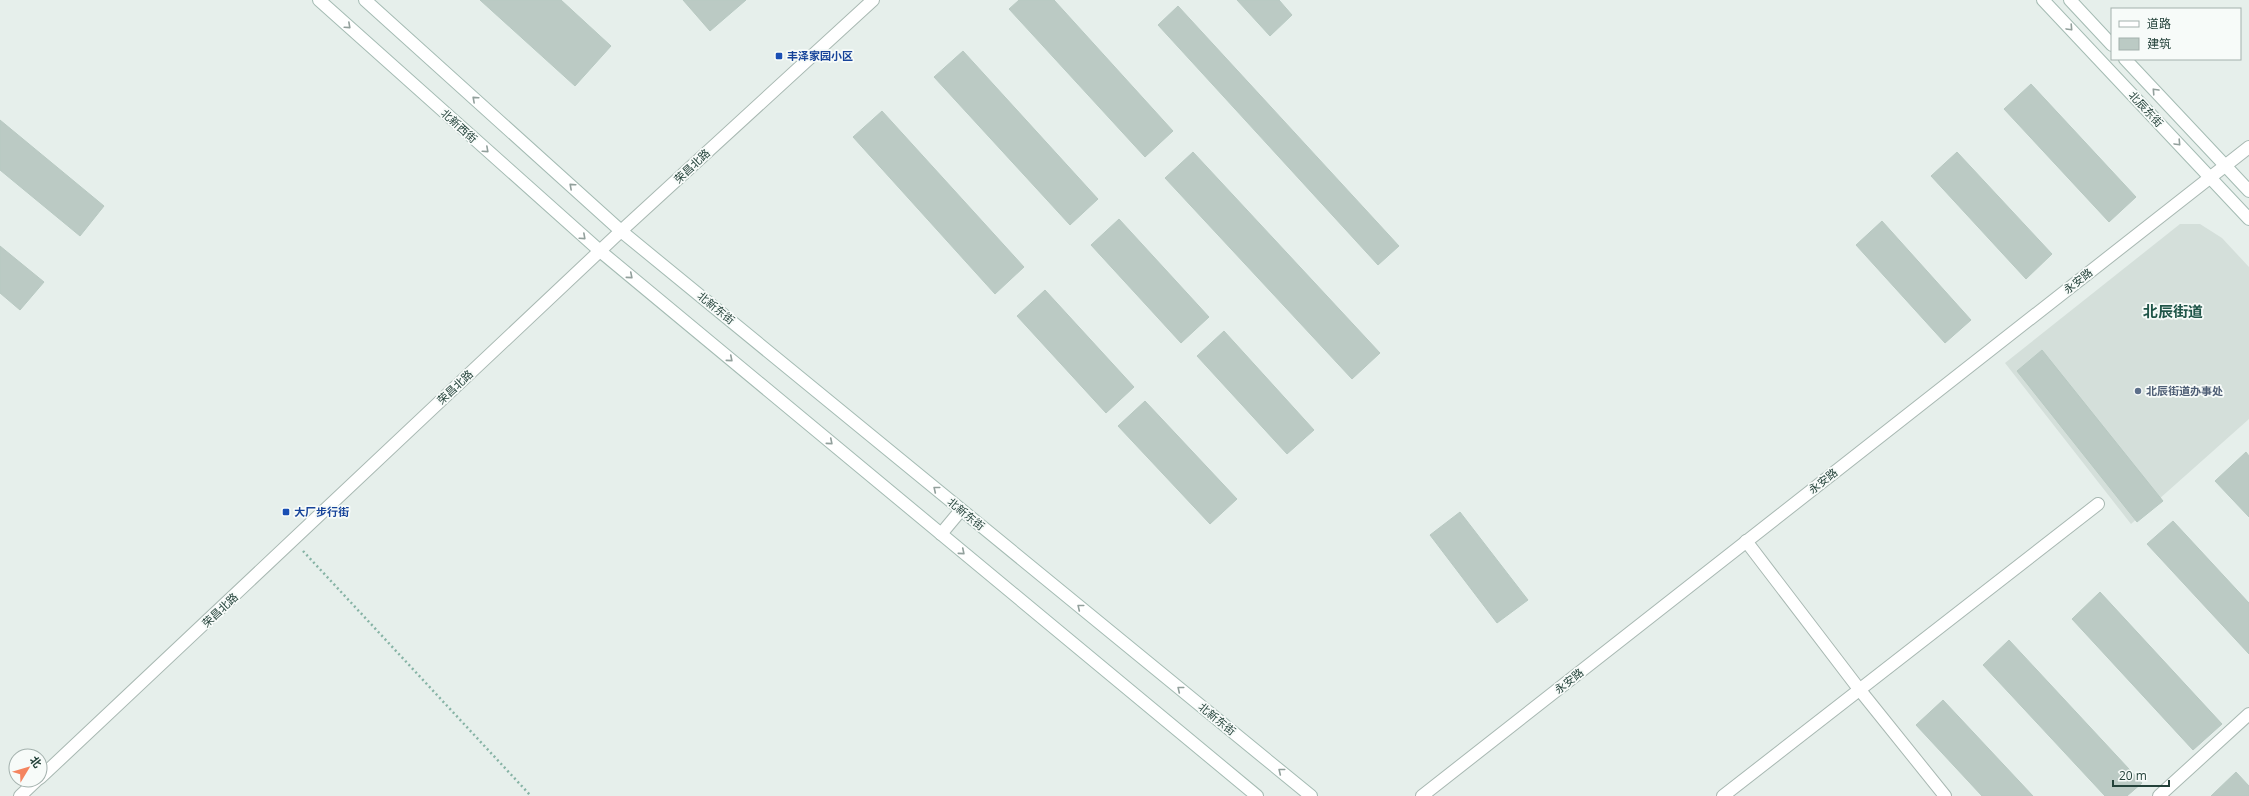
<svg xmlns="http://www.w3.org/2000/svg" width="2249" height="796" font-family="'Open Sans','Noto Sans SC',sans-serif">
	<rect width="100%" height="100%" fill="#e6efeb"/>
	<path fill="#d4dfda" d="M2180,224h20l22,14 27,29v152l-118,105 -126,-161z"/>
	<g fill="#bbcac4" stroke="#b8c9c2">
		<path d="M480,0h81l50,46 -36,40z"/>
		<path d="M683,0h63l-36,31z"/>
		<path d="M1019,0h35l119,131 -28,26 -136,-148z"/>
		<path d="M1237,0h42l13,15 -22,21z"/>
		<path d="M1178,6l221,240 -21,19 -220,-240z"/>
		<path d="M963,51l135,148 -28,26 -136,-148z"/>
		<path d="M2031,84l105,113 -27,25 -105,-113z"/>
		<path d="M882,111l142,156 -29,27 -142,-157z"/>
		<path d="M0,120l104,86 -24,30 -80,-66z"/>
		<path d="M1193,152l187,201 -28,26 -187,-201z"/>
		<path d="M1957,152l95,102 -26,25 -95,-103z"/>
		<path d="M1119,219l90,98 -28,26 -90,-98z"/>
		<path d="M1882,221l89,99 -26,23 -89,-98z"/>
		<path d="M0,246l44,36 -24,28 -20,-17z"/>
		<path d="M1045,290l89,97 -28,26 -89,-97z"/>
		<path d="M1224,331l90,99 -27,24 -90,-98z"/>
		<path d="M2042,350l121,151 -26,21 -120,-151z"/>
		<path d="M1145,401l92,98 -27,25 -92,-98z"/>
		<path d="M2246,452l3,4v61l-34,-36z"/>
		<path d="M1460,512l68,88 -31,23 -67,-88z"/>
		<path d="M2173,521l76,82v51l-102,-110z"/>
		<path d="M2100,592l122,132 -29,26 -121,-131z"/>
		<path d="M2009,640l133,143 -15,13h-22l-122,-131z"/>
		<path d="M1943,700l90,96h-51l-66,-71z"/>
		<path d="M2236,772l13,14v10h-38z"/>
	</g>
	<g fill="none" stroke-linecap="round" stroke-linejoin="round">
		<defs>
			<g id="minor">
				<path d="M1746,541l113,148 86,107"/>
				<path d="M1723,796l375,-292"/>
				<path d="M2159,796l90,-82"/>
			</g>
			<g id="tertiary">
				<path d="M941,534l20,-24"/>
				<path d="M40,778l581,-547 252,-231"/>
				<path d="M20,796l17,-16"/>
				<path d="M1422,796l827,-649"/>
			</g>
			<g id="secondary">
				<path d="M319,0l281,251 657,545"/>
				<path d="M365,0l256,231 690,565"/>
				<path d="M2043,0l206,219"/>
				<path d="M2070,0l42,45"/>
				<path d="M2125,59l124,132"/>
			</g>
		</defs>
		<use href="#minor" stroke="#a8b8b2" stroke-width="14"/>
		<use href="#tertiary" stroke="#a8b8b2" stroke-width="14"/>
		<use href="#secondary" stroke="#a4bbb3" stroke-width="14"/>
		<path stroke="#86b3a5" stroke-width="2.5" stroke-dasharray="2 3" stroke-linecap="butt" d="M303,551l228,245"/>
		<use href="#minor" stroke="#fff" stroke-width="12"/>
		<use href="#tertiary" stroke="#fff" stroke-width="12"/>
		<use href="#secondary" stroke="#fff" stroke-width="12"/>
	</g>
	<defs><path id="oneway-chevron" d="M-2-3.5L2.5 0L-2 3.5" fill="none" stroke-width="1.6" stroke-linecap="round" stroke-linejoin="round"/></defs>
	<g stroke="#92a09c">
		<use href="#oneway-chevron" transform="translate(348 26) rotate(42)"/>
		<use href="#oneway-chevron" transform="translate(2070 28) rotate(47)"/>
		<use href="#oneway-chevron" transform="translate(2155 91) rotate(-133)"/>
		<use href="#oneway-chevron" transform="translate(475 99) rotate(-138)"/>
		<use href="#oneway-chevron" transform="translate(2178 143) rotate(47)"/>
		<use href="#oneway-chevron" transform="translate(486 150) rotate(42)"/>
		<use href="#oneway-chevron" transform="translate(572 186) rotate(-138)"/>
		<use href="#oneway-chevron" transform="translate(583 237) rotate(42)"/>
		<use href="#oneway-chevron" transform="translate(630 276) rotate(40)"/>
		<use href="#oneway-chevron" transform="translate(730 359) rotate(40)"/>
		<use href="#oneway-chevron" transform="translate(830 442) rotate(40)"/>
		<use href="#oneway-chevron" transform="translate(936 489) rotate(-141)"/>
		<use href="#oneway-chevron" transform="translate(962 552) rotate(40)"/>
		<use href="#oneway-chevron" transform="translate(1080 607) rotate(-141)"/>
		<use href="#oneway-chevron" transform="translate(1180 689) rotate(-141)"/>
		<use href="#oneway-chevron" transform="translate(1281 771) rotate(-141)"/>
	</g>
	<g fill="#1a4fb4" stroke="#f7fbf9" stroke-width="1.5">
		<rect x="775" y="52" width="8" height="8" rx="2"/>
		<rect x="282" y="508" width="8" height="8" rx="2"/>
	</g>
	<circle fill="#5c6f8a" stroke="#f7fbf9" stroke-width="1.5" cx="2138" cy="391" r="4"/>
	<g text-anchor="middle" stroke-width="3.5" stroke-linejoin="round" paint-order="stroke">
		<g font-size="11" font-weight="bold" fill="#164399" stroke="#f7fbf9" text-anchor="start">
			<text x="787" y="60">丰泽家园小区</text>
			<text x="294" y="516">大厂步行街</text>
		</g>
		<g font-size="11" fill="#24423a" stroke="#f7fbf9">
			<text transform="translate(2146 109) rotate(47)" y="4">北辰东街</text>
			<text transform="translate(459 126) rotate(42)" y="4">北新西街</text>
			<text transform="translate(692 166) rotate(-43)" y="4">荣昌北路</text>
			<text transform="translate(2078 281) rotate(-38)" y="4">永安路</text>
			<text transform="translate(716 308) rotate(39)" y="4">北新东街</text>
			<text transform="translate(455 387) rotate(-43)" y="4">荣昌北路</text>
			<text transform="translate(1823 481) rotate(-38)" y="4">永安路</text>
			<text transform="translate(966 514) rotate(39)" y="4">北新东街</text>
			<text transform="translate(220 610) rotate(-43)" y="4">荣昌北路</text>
			<text transform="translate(1569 681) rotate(-38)" y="4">永安路</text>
			<text transform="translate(1217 719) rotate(39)" y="4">北新东街</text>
		</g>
		<g font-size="11" font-weight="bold" fill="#4e5e75" stroke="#f7fbf9" text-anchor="start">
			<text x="2146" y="395">北辰街道办事处</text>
		</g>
		<g font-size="15" font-weight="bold" fill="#1f5548" stroke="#f7fbf9">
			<text x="2173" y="317">北辰街道</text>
		</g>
	</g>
	<rect x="2111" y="8" width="130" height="52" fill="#f7fbf9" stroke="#a3b1ad"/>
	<rect x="2119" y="21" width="20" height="6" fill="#ffffff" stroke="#a3b1ad"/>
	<text x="2147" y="28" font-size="12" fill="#24423a">道路</text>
	<rect x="2119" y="38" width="20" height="12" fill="#bbcac4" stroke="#a3b1ad"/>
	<text x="2147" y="48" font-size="12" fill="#24423a">建筑</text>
	<g transform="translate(28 768) rotate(52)"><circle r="19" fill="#f7fbf9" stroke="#a3b1ad"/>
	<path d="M0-3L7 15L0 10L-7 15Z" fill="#f4845f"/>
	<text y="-6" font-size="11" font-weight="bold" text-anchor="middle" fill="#24423a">北</text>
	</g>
	<path d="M2113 780v6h56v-6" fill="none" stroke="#24423a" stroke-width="2"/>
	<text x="2119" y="780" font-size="12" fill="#24423a" stroke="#f7fbf9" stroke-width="3" paint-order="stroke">20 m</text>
</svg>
